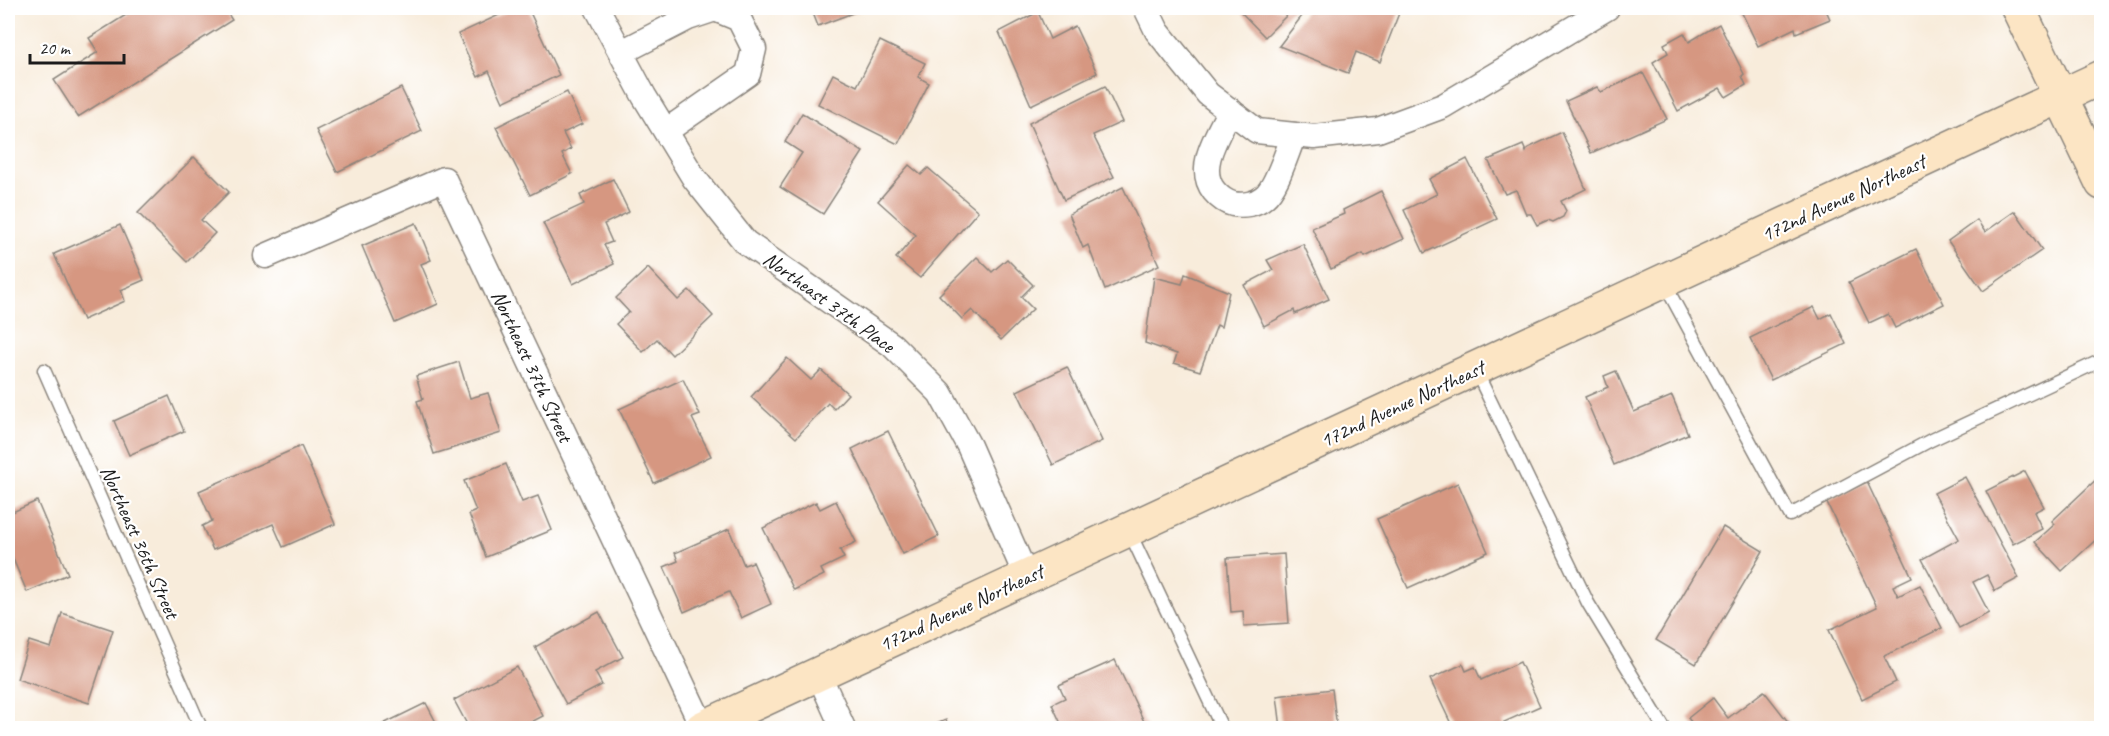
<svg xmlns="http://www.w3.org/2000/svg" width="2109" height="736" font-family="Caveat,sans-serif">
	<rect width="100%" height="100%" fill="#fff"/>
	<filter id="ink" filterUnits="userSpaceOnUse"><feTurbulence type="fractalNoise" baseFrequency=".0167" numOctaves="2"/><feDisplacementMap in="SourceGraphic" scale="12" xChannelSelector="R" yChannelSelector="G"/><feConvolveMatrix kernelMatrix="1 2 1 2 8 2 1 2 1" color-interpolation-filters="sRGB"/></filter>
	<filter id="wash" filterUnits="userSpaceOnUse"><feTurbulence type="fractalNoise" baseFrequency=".008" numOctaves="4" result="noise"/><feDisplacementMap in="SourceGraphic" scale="24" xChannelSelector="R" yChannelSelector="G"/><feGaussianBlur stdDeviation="1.35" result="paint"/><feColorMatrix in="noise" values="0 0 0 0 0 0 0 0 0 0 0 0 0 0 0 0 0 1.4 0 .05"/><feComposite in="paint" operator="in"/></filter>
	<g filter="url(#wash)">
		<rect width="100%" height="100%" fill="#f8ecdb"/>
		<g id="blocks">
			<g fill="#d69781">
				<path d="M137,8h87l8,12 -154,97 -24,-37 44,-28 -9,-14z"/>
				<path d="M514,8h14l31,67 -56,27 -14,-31 -11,6 -20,-43z"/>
				<path d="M811,8h55l-48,18z"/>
				<path d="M1237,8h57l-29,29z"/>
				<path d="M1308,8h93l-21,54 -24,-10 -8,21 -69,-27z"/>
				<path d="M1747,8h78l5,11 -34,14 -1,-5 -37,18 -17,-35z"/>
				<path d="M1038,12l12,27 25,-13 22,47 -66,32 -32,-73z"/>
				<path d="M1719,24l25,50 -2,2 4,9 -20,12 -6,-9 -42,23 -25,-49 15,-9 -4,-9 20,-11 5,9z"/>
				<path d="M880,41l45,22 -7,14 11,6 -31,61 -80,-40 15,-30 24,12z"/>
				<path d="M1643,73l24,46 -76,34 -25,-52 31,-14 4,5z"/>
				<path d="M1105,86l17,36 -29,13 21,42 -50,23 -35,-77z"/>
				<path d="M401,88l21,43 -85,41 -21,-42z"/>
				<path d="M567,92l15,32 -19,9 8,16 -9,5 10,20 -42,21 -34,-68z"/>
				<path d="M802,113l61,39 -40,62 -43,-27 22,-34 -17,-11z"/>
				<path d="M1562,132l24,57 -25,12 5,10 -3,6 -10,5 -5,-2 -11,5 -6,-11h-5l-10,-24 -11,4 -17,-34 35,-15 3,7 2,-4z"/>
				<path d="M194,157l35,35 -28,28 14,13 -28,29 -49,-49z"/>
				<path d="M1467,159l30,60 -73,34 -20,-43 33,-16 -8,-15z"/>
				<path d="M909,165l12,10 7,-7 50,43 -58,67 -24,-20 20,-23 -38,-34z"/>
				<path d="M613,179l16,33 -25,12 8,18 -8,3 10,19 -41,20 -30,-61 41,-19 -4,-9z"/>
				<path d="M1123,187l36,78 -54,25 -17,-45 -5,3 -14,-34z"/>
				<path d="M1381,191l23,48 -39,18 -2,-3 -32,15 -19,-41 32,-14 -1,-4z"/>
				<path d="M2015,211l27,39 -59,41 -35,-50 29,-21 8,12z"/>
				<path d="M416,223l15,37 -10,4 17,40 -43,19 -33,-77z"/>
				<path d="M120,225l24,55 -23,10 4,11 -42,19 -29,-66z"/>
				<path d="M1303,244l26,55 -34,15 -1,-4 -30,16 -20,-41 29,-15 -6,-10z"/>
				<path d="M1916,249l28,55 -49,24 -7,-14 -19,9 -20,-41z"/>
				<path d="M977,257l15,15 15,-13 26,26 -12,12 12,12 -32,31 -29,-30 -10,9 -23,-24z"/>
				<path d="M648,268l30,32 11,-10 24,26 -41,39 -15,-16 -14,13 -27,-28 13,-12 -13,-14z"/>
				<path d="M1185,274l44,18 -8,35 -4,-2 -17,46 -26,-8 3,-9 -32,-11 9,-66 28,7z"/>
				<path d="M1814,307l6,12 11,-6 15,31 -75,36 -21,-42z"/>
				<path d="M787,358l24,22 10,-10 27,24 -14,15 -6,-6 -32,35 -45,-41z"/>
				<path d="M459,362l11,36 18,-5 13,40 -67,21 -17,-53 6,-2 -7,-23z"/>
				<path d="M1067,367l35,74 -49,24 -36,-74z"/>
				<path d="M1616,371l18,41 38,-16 16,38 -74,31 -29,-68 23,-10 -4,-11z"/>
				<path d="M683,379l17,36 -8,3 19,38 -57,27 -35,-74z"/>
				<path d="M169,396l15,35 -55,24 -15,-34z"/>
				<path d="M888,431l51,105 -36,18 -51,-105z"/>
				<path d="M301,446l34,78 -52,23 -10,-23 -60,26 -11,-24 10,-5 -13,-30z"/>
				<path d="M506,464l16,38 16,-6 14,34 -66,27 -17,-43 7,-3 -12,-30z"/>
				<path d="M2025,471l19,36 -10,5 8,17 -29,15 -27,-53z"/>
				<path d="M2102,474v60l-40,37 -27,-29 20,-18 -3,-3z"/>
				<path d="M1965,477l54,101 -24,13 -8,-16 -14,7 16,31 -30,15 -37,-69 37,-20 -25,-46z"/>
				<path d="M1867,482l45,95 -19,9 5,10 22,-11 22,43 -58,28 12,26 -34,17 -33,-69 48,-23 -51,-106z"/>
				<path d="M1458,483l30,69 -80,36 -31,-69z"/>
				<path d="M37,501l31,73 -41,18 -19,-45v-33z"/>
				<path d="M836,501l20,41 -16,8 4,8 -23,11 3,6 -30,15 -31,-62 53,-26 4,7z"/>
				<path d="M1723,527l40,24 -67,113 -40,-24z"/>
				<path d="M729,529l15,36 9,-3 18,42 -30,14 -12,-26 -45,20 -20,-45 14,-6 -3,-8z"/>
				<path d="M1284,554l5,69 -45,3 -1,-15 -12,1 -4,-54z"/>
				<path d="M599,612l24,45 -28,15 7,13 -36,19 -31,-57z"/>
				<path d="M62,613l51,17 -24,73 -72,-24 12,-38 22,7z"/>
				<path d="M1115,660l32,68h-84l-11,-24 13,-6 -6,-13z"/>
				<path d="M1520,662l20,44 -36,16 3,6h-54l-23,-49 33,-15 3,7 9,-4 6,13z"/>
				<path d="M517,667l26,49 -23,12h-9l-2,-3 -6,3h-34l-15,-28z"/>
				<path d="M1332,689l5,39h-56l-4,-32z"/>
				<path d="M1764,691l29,37h-97l-8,-10 25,-20 15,20z"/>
				<path d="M426,703l13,25h-64z"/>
				<path d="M946,720l4,8h-23z"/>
			</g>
		</g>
	</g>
	<g filter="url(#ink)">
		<use href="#blocks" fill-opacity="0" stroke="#8a847c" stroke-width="1.5"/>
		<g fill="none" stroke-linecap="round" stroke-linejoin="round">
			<defs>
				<g id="lane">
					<path d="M1664,283l126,232 141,-75 171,-80"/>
					<path d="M44,370l157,358"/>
					<path d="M1476,371l112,232 76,125"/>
					<path d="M1129,531l93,197"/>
				</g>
				<g id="street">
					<path d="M597,8l47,88 50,82 51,64 147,103 48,48 29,53 58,132"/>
					<path d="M1146,8l11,23 51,63 49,37 57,6 64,-7 65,-24 164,-98"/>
					<path d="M622,52l66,-34 27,-9 24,10 15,30 -6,25 -82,57"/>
					<path d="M1230,110c-11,23 -35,57 -16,81 5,6 11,11 19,13 10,2 23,0 31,-7 13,-10 23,-46 30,-62"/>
					<path d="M266,256l178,-77 259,549"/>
					<path d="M819,675l24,53"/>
				</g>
				<g id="secondary">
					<path d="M2018,8l84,175"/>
					<path d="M702,728l1400,-651"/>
				</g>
			</defs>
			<use href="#lane" stroke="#8a847c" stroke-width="15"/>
			<use href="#street" stroke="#8a847c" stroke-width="27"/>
			<use href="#secondary" stroke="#8a847c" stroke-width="36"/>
			<use href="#lane" stroke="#fff" stroke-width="12"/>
			<use href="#street" stroke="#fff" stroke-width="24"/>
			<use href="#secondary" stroke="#fce5c4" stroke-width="33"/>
		</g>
	</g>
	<g text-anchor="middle" stroke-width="4.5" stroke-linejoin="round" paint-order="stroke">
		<g font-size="21" fill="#1c1c1c" stroke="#fff">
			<text transform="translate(1843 198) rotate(-25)" y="7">172nd Avenue Northeast</text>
			<text transform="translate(829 302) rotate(36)" y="7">Northeast 37th Place</text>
			<text transform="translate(532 366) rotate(65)" y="7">Northeast 37th Street</text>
			<text transform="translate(1402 404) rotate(-25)" y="7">172nd Avenue Northeast</text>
			<text transform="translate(140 542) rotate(66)" y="7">Northeast 36th Street</text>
			<text transform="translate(961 608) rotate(-25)" y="7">172nd Avenue Northeast</text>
		</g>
	</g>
	<rect width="2109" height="736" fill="none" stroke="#fff" stroke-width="30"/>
	<path d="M30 54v9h94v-9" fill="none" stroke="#1c1c1c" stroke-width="3"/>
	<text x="39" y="54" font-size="18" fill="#1c1c1c" stroke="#ffffff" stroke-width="4.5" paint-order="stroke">20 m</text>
</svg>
